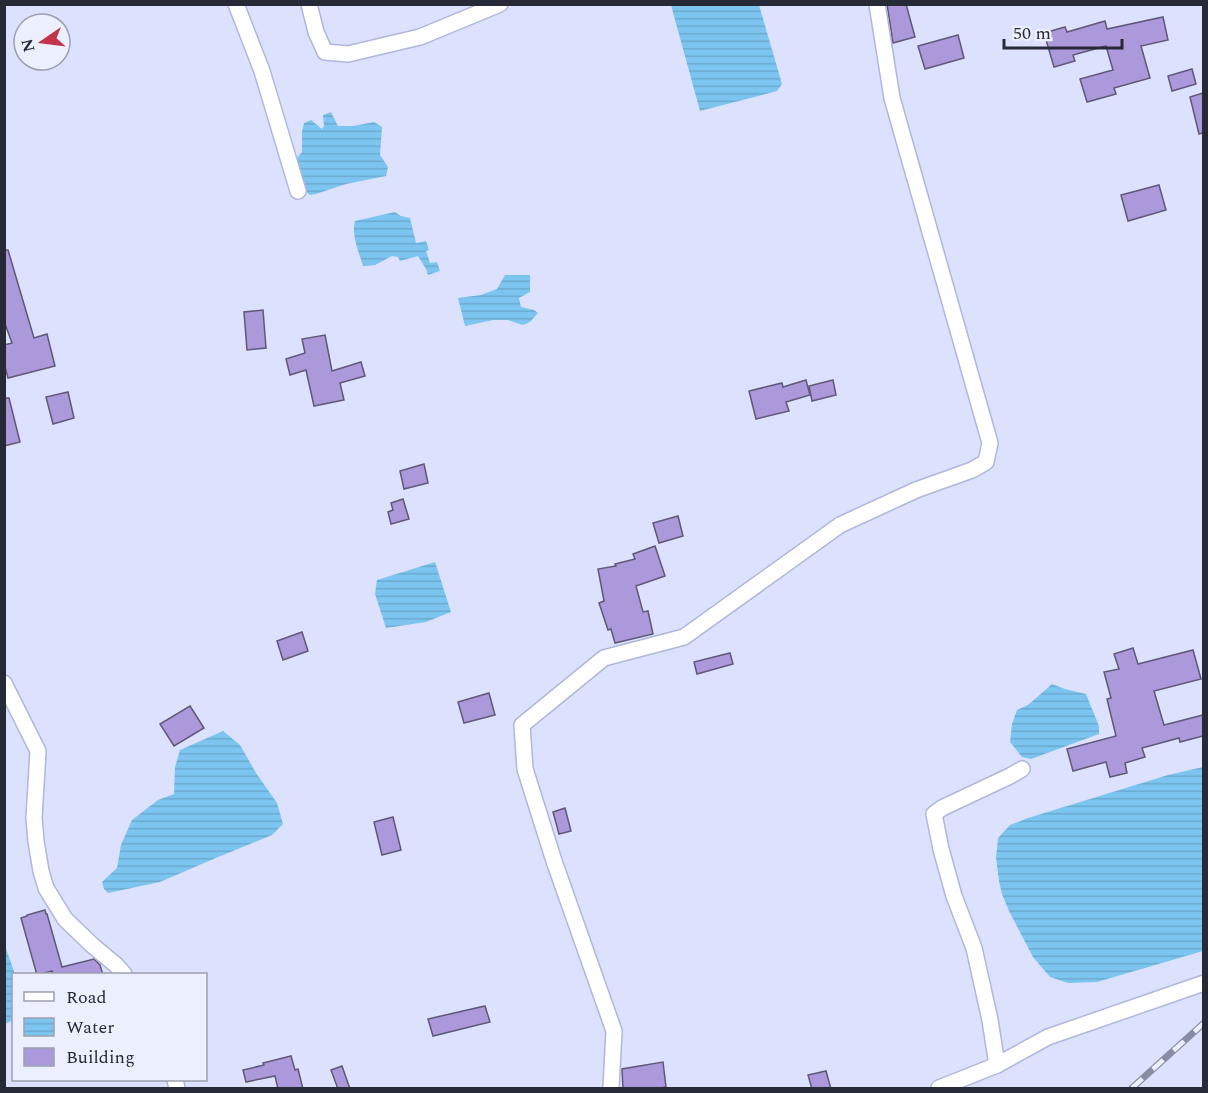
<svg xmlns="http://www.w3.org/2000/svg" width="1208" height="1093" font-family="Spectral,serif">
	<defs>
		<pattern id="water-rules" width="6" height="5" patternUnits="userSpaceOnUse" patternTransform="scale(1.5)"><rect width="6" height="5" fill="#7cc5f1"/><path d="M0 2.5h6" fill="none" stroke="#6ba9cf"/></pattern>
	</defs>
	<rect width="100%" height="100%" fill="#dce1fe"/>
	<g fill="url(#water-rules)">
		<path d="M671,5h88l23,79 -5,7 -77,20z"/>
		<path d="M331,112l7,14h15l21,-4 8,5 -2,28 8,12 -2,9 -40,8 -30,10 -6,1 -5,-4 -9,-32 6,-7v-20l2,-9 7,-3 11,9 2,-3 -1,-11z"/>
		<path d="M395,212l6,4 9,2 6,25 10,-2 3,9 -3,1 4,12 7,-1 3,9 -12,4 -2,-6 -8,-13 -18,5 -2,-4 -6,-1 -17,9 -12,1c-4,-14 -12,-31 -8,-45z"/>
		<path d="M505,275h25v17l-11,6 2,9 13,3 4,3 -8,9 -7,3 -15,-5h-15l-28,6 -7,-28 23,-3 16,-6z"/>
		<path d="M435,562l16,50 -25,10 -40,6 -11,-34 2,-14z"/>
		<path d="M1052,684l13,5 21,5 13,32v8l-68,25 -9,-2 -12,-15 2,-18 5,-14 11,-5z"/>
		<path d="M223,731l17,14 16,28 21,30 6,21 -11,11 -61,25 -51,22 -52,11 -4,-4 -2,-7 15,-14 4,-23 11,-25 26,-20 16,-6 1,-27 5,-17z"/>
		<path d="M1203,767v184l-106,31 -29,1 -18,-6 -17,-20 -24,-46 -7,-17 -3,-13 -3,-23 2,-20 12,-13 18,-7 140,-43z"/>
		<path d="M5,946l10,28h-1l-1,46 -8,4z"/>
	</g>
	<g fill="#ab99db" stroke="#605877" stroke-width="1.5">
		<path d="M887,4h19l9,33 -22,6z"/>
		<path d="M1163,17l5,23 -27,6 9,32 -36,10 2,6 -29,8 -7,-23 33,-9 -7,-24 -33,9 2,6 -21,6 -10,-34 21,-6 2,5 38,-11 2,8z"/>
		<path d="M958,35l6,23 -39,11 -7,-23z"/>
		<path d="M1192,69l4,15 -24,7 -4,-15z"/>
		<path d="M1203,93v40l-4,1 -9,-37z"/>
		<path d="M1159,185l7,25 -38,11 -7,-26z"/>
		<path d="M4,250h4l26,88 13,-4 8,32 -47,12 -4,-15v-18l8,-2 -8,-22z"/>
		<path d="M263,310l3,38 -19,2 -3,-38z"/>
		<path d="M325,335l7,36 29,-9 4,14 -25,7 4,17 -30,6 -8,-36 -16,5 -4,-16 19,-6 -3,-14z"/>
		<path d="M806,380l4,15 -24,7 3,9 -33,8 -7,-28 33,-8 1,4z"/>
		<path d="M833,380l3,15 -24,6 -3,-15z"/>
		<path d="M68,392l6,26 -21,6 -7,-27z"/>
		<path d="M4,398h5l11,44 -16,4z"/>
		<path d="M424,464l4,19 -24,6 -4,-18z"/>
		<path d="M403,499l6,20 -18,5 -3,-12 5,-2 -2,-7z"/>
		<path d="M678,516l5,20 -24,7 -6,-20z"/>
		<path d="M655,546l10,30 -29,10 7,26 5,-1 5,23 -38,9 -4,-14 -3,1 -9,-27 5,-2 -6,-32 18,-3 -1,-2 20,-5 -2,-5z"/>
		<path d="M302,632l6,19 -25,9 -6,-19z"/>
		<path d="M1133,648l5,16 55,-14 8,29 -47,12 10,34 39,-10v21l-23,6 -1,-4 -37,10 3,9 -20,6 2,10 -17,4 -4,-15 -33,9 -6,-22 49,-13 -9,-37 4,-1 -7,-26 15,-3 -5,-15z"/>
		<path d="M730,653l3,11 -36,10 -3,-12z"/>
		<path d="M489,693l6,22 -31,8 -6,-21z"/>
		<path d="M190,706l14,22 -30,18 -14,-22z"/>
		<path d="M565,808l6,23 -12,3 -6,-22z"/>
		<path d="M393,817l8,33 -19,5 -8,-33z"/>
		<path d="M45,910l1,4h1l15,53 32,-8 6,6 3,10h-50l-1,-4 -15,4 -16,-57 6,-2v-1z"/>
		<path d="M485,1006l5,16 -57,14 -5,-17z"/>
		<path d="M291,1056l4,14 3,-1 5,20h-25l-3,-13 -29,6 -3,-12 21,-5 -1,-2z"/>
		<path d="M663,1062l3,25 -11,2h-32l-1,-20z"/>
		<path d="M342,1066l8,23h-12l-7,-19z"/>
		<path d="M826,1071l5,18h-19l-4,-14z"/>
	</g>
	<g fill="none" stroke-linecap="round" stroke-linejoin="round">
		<defs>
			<g id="minor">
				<path d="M236,4l26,67 36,120"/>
				<path d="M309,4l7,28 9,20 23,2 72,-17 80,-33"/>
				<path d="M4,683l34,68 -4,67 2,23 5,30 5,17 19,31 27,26 24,20 8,9"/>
				<path d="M997,1065l-7,-45 -16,-72 -20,-52 -13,-47 -7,-35 8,-6 68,-32 12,-7"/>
				<path d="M175,1080l2,8"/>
				<path d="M611,1088l3,-57 -60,-170 -29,-92 -3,-44 82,-67 80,-21 156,-112 76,-35 56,-20 14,-8 4,-19 -98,-345 -15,-94"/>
				<path d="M939,1088l58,-23 51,-28 156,-54"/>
			</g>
		</defs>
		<use href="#minor" stroke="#b1b7da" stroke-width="18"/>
		<use href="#minor" stroke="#fff" stroke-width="15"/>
		<defs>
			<path id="rail" d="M1132,1088l72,-65"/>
		</defs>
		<use href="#rail" stroke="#898da3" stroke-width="7"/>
		<use href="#rail" stroke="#eceffe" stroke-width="4.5" stroke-dasharray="14" stroke-linecap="butt"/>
	</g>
	<rect width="1208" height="1093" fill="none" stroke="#262936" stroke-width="12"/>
	<rect x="12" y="973" width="195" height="108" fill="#eceffe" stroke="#9da0ae" stroke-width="1.5"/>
	<rect x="24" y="992" width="30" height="9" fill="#ffffff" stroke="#9da0ae" stroke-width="1.5"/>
	<text x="66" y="1003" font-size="18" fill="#262936">Road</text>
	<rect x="24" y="1018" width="30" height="18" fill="url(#water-rules)" stroke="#9da0ae" stroke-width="1.5"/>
	<text x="66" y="1033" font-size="18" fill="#262936">Water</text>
	<rect x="24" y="1048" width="30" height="18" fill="#ab99db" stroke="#9da0ae" stroke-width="1.5"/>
	<text x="66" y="1063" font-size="18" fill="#262936">Building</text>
	<g transform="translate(42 42) rotate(256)"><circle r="28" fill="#eceffe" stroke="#9da0ae" stroke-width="1.5"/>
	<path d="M0-4.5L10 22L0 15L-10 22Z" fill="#c4334d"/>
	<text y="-9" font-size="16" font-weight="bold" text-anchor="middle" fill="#262936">N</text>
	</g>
	<path d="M1004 39v9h118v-9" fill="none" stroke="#262936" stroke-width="3"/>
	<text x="1013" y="39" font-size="18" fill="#262936" stroke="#eceffe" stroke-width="4.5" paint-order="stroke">50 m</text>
</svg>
